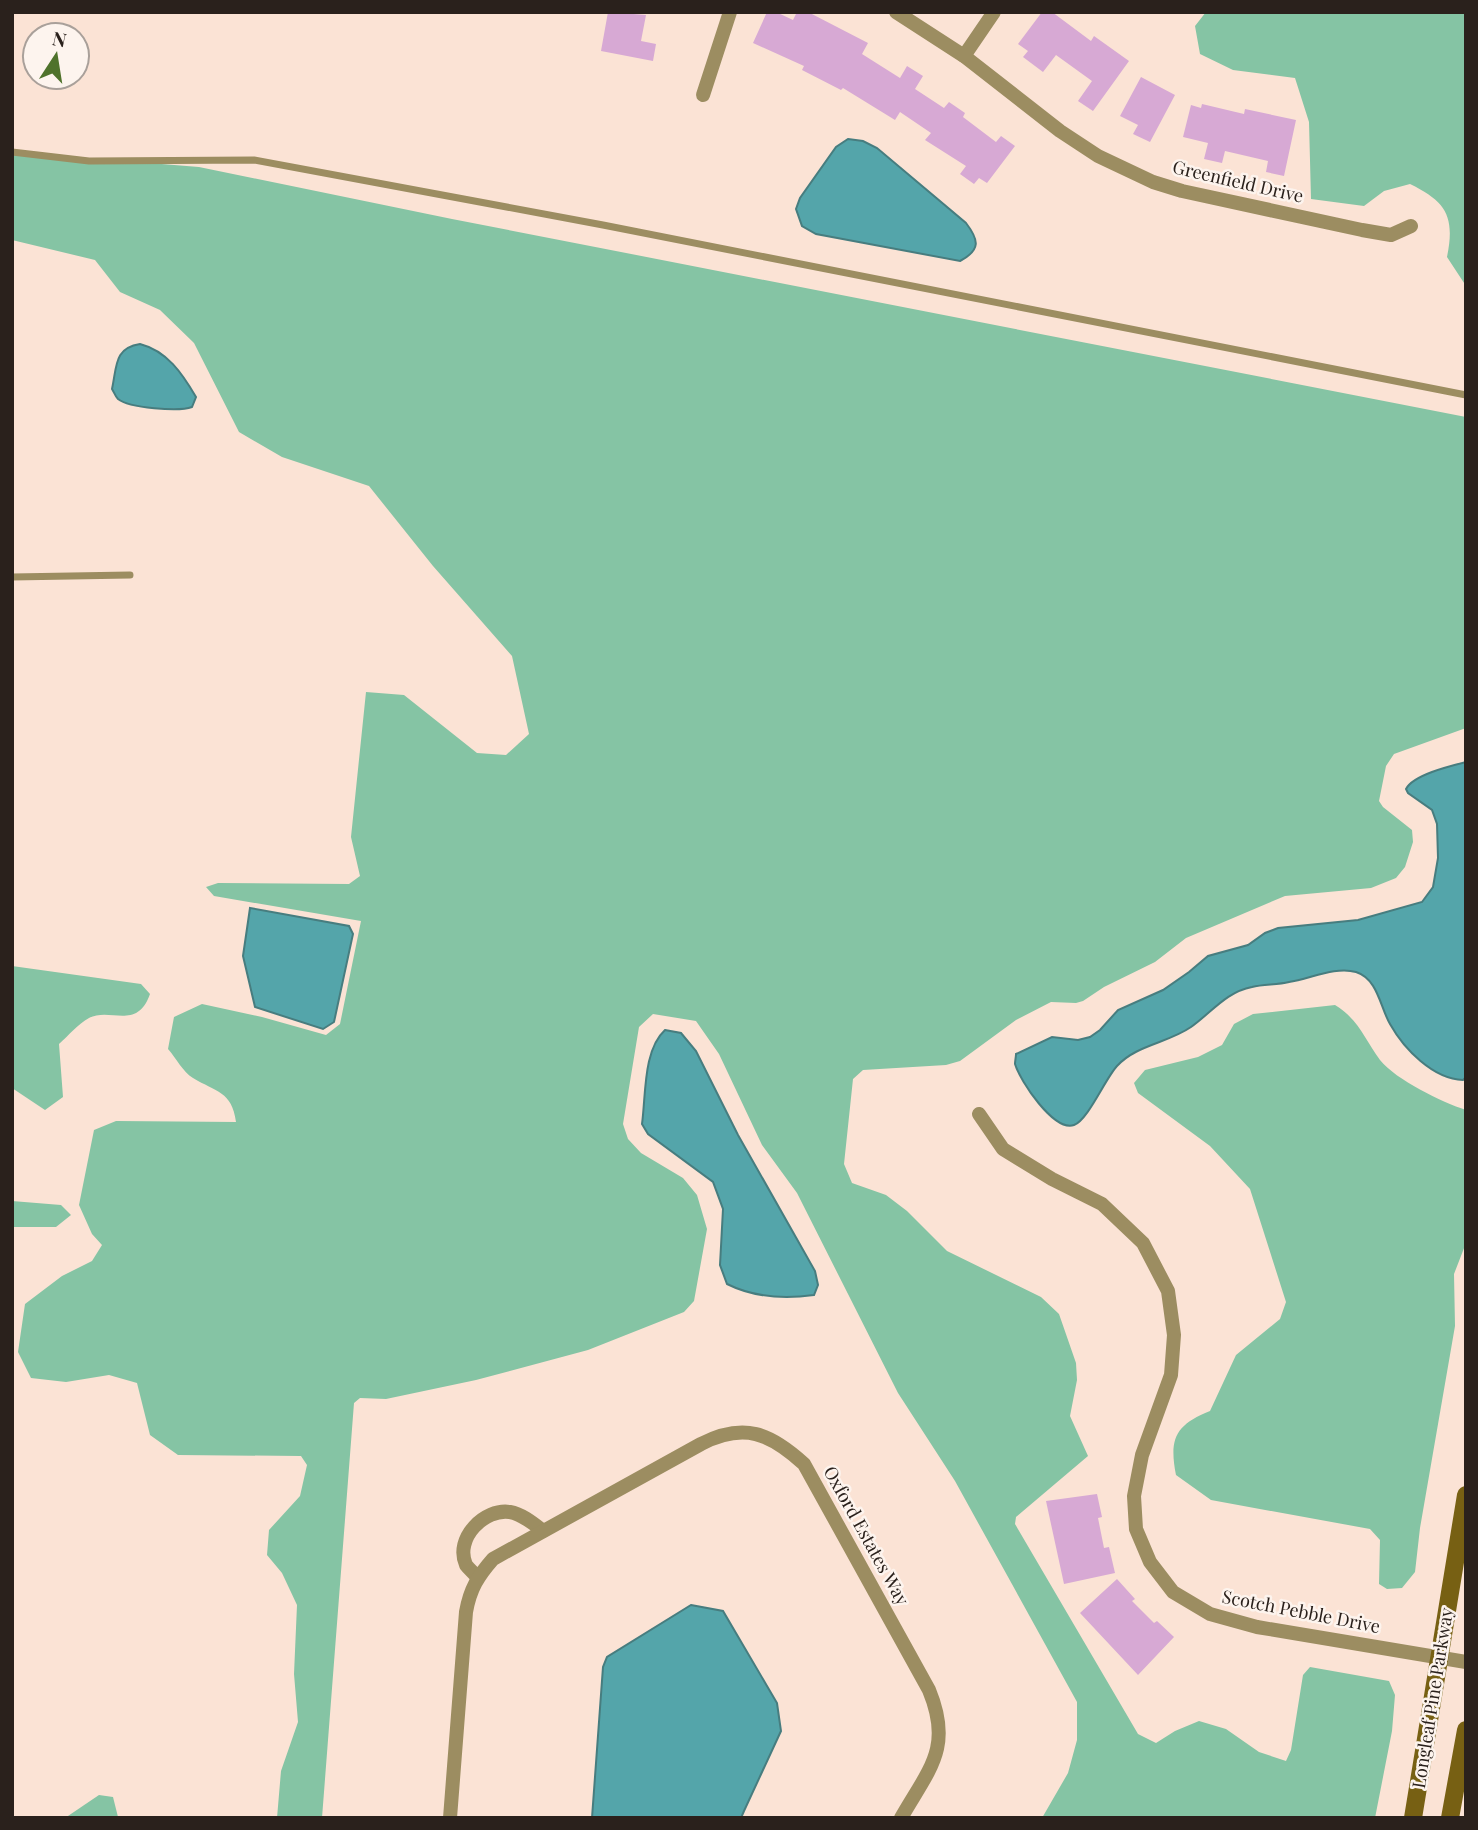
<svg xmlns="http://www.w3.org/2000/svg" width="1478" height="1830" font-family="'Playfair Display',serif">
	<rect width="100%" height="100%" fill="#fbe3d5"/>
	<g fill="#85c4a4">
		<path d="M1206,12h260v274l-19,-29c8,-40 0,-55 -37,-73l-26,7 -20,15 -53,-7 -2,-77 -14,-44 -62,-8 -33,-16 -5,-28z"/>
		<path d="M12,152l187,15 253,52 1014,198v311l-72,26 -8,12 -7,35 4,6 29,23 1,12 -8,25 -9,11 -25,10 -86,8 -99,42 -31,24 -51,25 -21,14 -7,2 -25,-1 -35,18 -56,41 -14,4 -83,5 -10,9 -9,85 8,19 34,12 21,16 40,40 94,46 18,17 17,49 1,17 -7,36 18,40 -72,61 -1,7 123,210 18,9 19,-12 24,-10 27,8 33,23 27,9 5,-11 12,-75 7,-8 79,14 6,14 -3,36 -17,87h-333l26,-45 9,-33v-38l-122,-221 -57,-88 -101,-200 -35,-48 -43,-91 -23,-33 -43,-7 -14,13 -16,97 5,15 13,14 42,25 14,17 10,34 -13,72 -10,11 -96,38 -112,30 -90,19 -26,-1 -6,5 -32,415h-45l4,-47 17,-49 -4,-48 3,-69 -15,-32 -15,-18 2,-25 31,-34 7,-31 -6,-9 -123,-1 -28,-20 -13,-52 -28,-8 -43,7 -35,-4 -13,-26 7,-48 37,-28 30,-15 10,-16 -10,-11 -13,-29 15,-75 22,-9 120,1c-4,-31 -20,-30 -43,-44 -10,-6 -17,-20 -25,-29l6,-32 28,-13 60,13 64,18 14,-11 21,-103 -147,-25 -8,-9 12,-4 131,1 11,-8 -9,-39 15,-145 38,3 73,58 29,2 23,-21 -17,-78 -79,-90 -64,-80 -87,-29 -43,-25 -45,-89 -34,-33 -40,-18 -25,-32 -83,-20z"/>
		<path d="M12,966l129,18 9,10c-13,37 -40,13 -61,24 -11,6 -21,18 -30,26l4,53 -18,13 -33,-22z"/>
		<path d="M1335,1005c24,15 29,33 45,55 16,20 62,42 86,50v133l-12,31 1,52 -35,202 -5,44 -13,16 -15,1 -8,-5 1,-44 -10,-11 -159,-29 -35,-25c-7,-36 -1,-50 34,-64l26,-56 44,-36 6,-17 -36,-113 -40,-43 -72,-53 -4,-10 11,-13 53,-13 24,-12 12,-21 19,-10z"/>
		<path d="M12,1201l49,4 10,10 -15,12h-44z"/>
		<path d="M99,1795l14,2 5,20 -53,1z"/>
	</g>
	<g fill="#54a5aa" stroke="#477d7f" stroke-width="2">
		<path d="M848,139l15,2 14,7 89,75c13,17 15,27 -6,38l-144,-27 -14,-8 -6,-17 4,-11 36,-51z"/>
		<path d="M140,344c27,7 42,29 56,53l-4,10c-13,5 -63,1 -74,-8 -3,-3 -4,-7 -6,-10 5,-23 2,-41 28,-45z"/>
		<path d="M1466,762v315l-3,3c-30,-1 -59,-31 -73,-56 -10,-17 -12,-45 -34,-52 -21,-6 -46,7 -67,10 -12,3 -25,2 -37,5 -26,5 -40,25 -61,40 -23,16 -55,18 -74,39 -12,13 -29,54 -43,59 -20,7 -54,-44 -59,-61 0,-3 1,-7 1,-10l36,-17 26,3 12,-3 10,-7 18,-20 45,-20 26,-18 19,-16 40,-11 17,-12 13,-5 80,-8 64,-18 11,-15 5,-29 -1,-34 -5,-14 -24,-17 -2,-4c7,-14 44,-23 60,-27z"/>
		<path d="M250,908l99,18 4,8 -19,88 -11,7 -68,-22 -12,-51z"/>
		<path d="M665,1030l16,3 15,18 42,84 77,136 3,14 -4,10c-29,4 -61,2 -87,-11l-7,-19 3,-56 -10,-27 -65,-48 -6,-10c4,-29 1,-74 23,-94z"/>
		<path d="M691,1605l32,6 54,92 4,28 -37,80 -3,7h-149l11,-151 4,-10z"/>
	</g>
	<g fill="#d7a9d4">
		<path d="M608,12l38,3 -5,26 15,3 -3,17 -52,-10z"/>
		<path d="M767,12h9l17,8 4,-8h11l60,31 -6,11 38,24 7,-12 16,10 -8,13 29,19 5,-6 16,11 -2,4 33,25 5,-6 14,10 -28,37 -8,-5 -5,6 -14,-10 6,-8 -41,-26 6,-7 -31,-21 -5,8 -52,-32 -2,2 -39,-20 2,-4 -51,-23z"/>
		<path d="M1042,12h10l39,29 3,-5 35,25 -36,50 -15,-10 14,-20 -36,-26 -13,17 -20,-15 5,-6 -10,-7z"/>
		<path d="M1141,77l34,18 -25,47 -17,-8 5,-9 -18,-9z"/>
		<path d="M1202,104l42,10 1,-5 51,11 -12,56 -18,-4 2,-11 -43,-10 -3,12 -18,-4 4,-16 -25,-6 8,-32 10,3z"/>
		<path d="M1097,1494l5,23 -4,1 6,30 5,-1 6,26 -51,11 -18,-83z"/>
		<path d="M1117,1579l18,20 -3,2 22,22 3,-2 17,16 -36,38 -58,-62z"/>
	</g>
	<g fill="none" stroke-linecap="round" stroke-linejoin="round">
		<g stroke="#9c8d61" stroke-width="7">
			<path d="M12,152l77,9 165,-1 349,65 863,170"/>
			<path d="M12,577l118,-2"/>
		</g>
		<g stroke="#9c8d61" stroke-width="14">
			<path d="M896,12l68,44 96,75 38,25 55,26 29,9 180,39 29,5 20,-9"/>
			<path d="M964,56l30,-44"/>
			<path d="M703,95l27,-83"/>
			<path d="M979,1114l24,35 49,30 50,25 41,39 25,48 6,44 -3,40 -29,80 -8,41 2,33 14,33 23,30 37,22 47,13 209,35"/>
			<path d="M477,1577c-3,-4 -8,-8 -11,-12 -12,-27 19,-57 44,-53 12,2 24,12 33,19"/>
			<path d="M450,1818l16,-206c4,-23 12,-36 27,-53l208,-115c43,-22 69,-11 103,20l125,226c24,58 0,79 -28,128"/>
		</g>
		<g stroke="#776013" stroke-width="18">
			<path d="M1413,1818l53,-323"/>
			<path d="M1450,1818l16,-88"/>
		</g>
	</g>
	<g text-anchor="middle" stroke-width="5" stroke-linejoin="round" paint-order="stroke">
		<g font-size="18" fill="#2a211c" stroke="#fdf4ee">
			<text transform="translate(1238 182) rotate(13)" y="6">Greenfield Drive</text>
			<text transform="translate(866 1536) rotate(61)" y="6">Oxford Estates Way</text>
			<text transform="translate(1301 1612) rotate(11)" y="6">Scotch Pebble Drive</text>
			<text transform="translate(1433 1698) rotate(-81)" y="6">Longleaf Pine Parkway</text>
		</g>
	</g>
	<rect width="1478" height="1830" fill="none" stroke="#2a211c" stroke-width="28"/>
	<g transform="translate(56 56) rotate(12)"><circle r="33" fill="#fdf4ee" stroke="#a9a09a" stroke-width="2"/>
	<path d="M0-5L12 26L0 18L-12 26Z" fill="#4f722b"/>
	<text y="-10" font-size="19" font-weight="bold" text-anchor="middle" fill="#2a211c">N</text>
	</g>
</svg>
